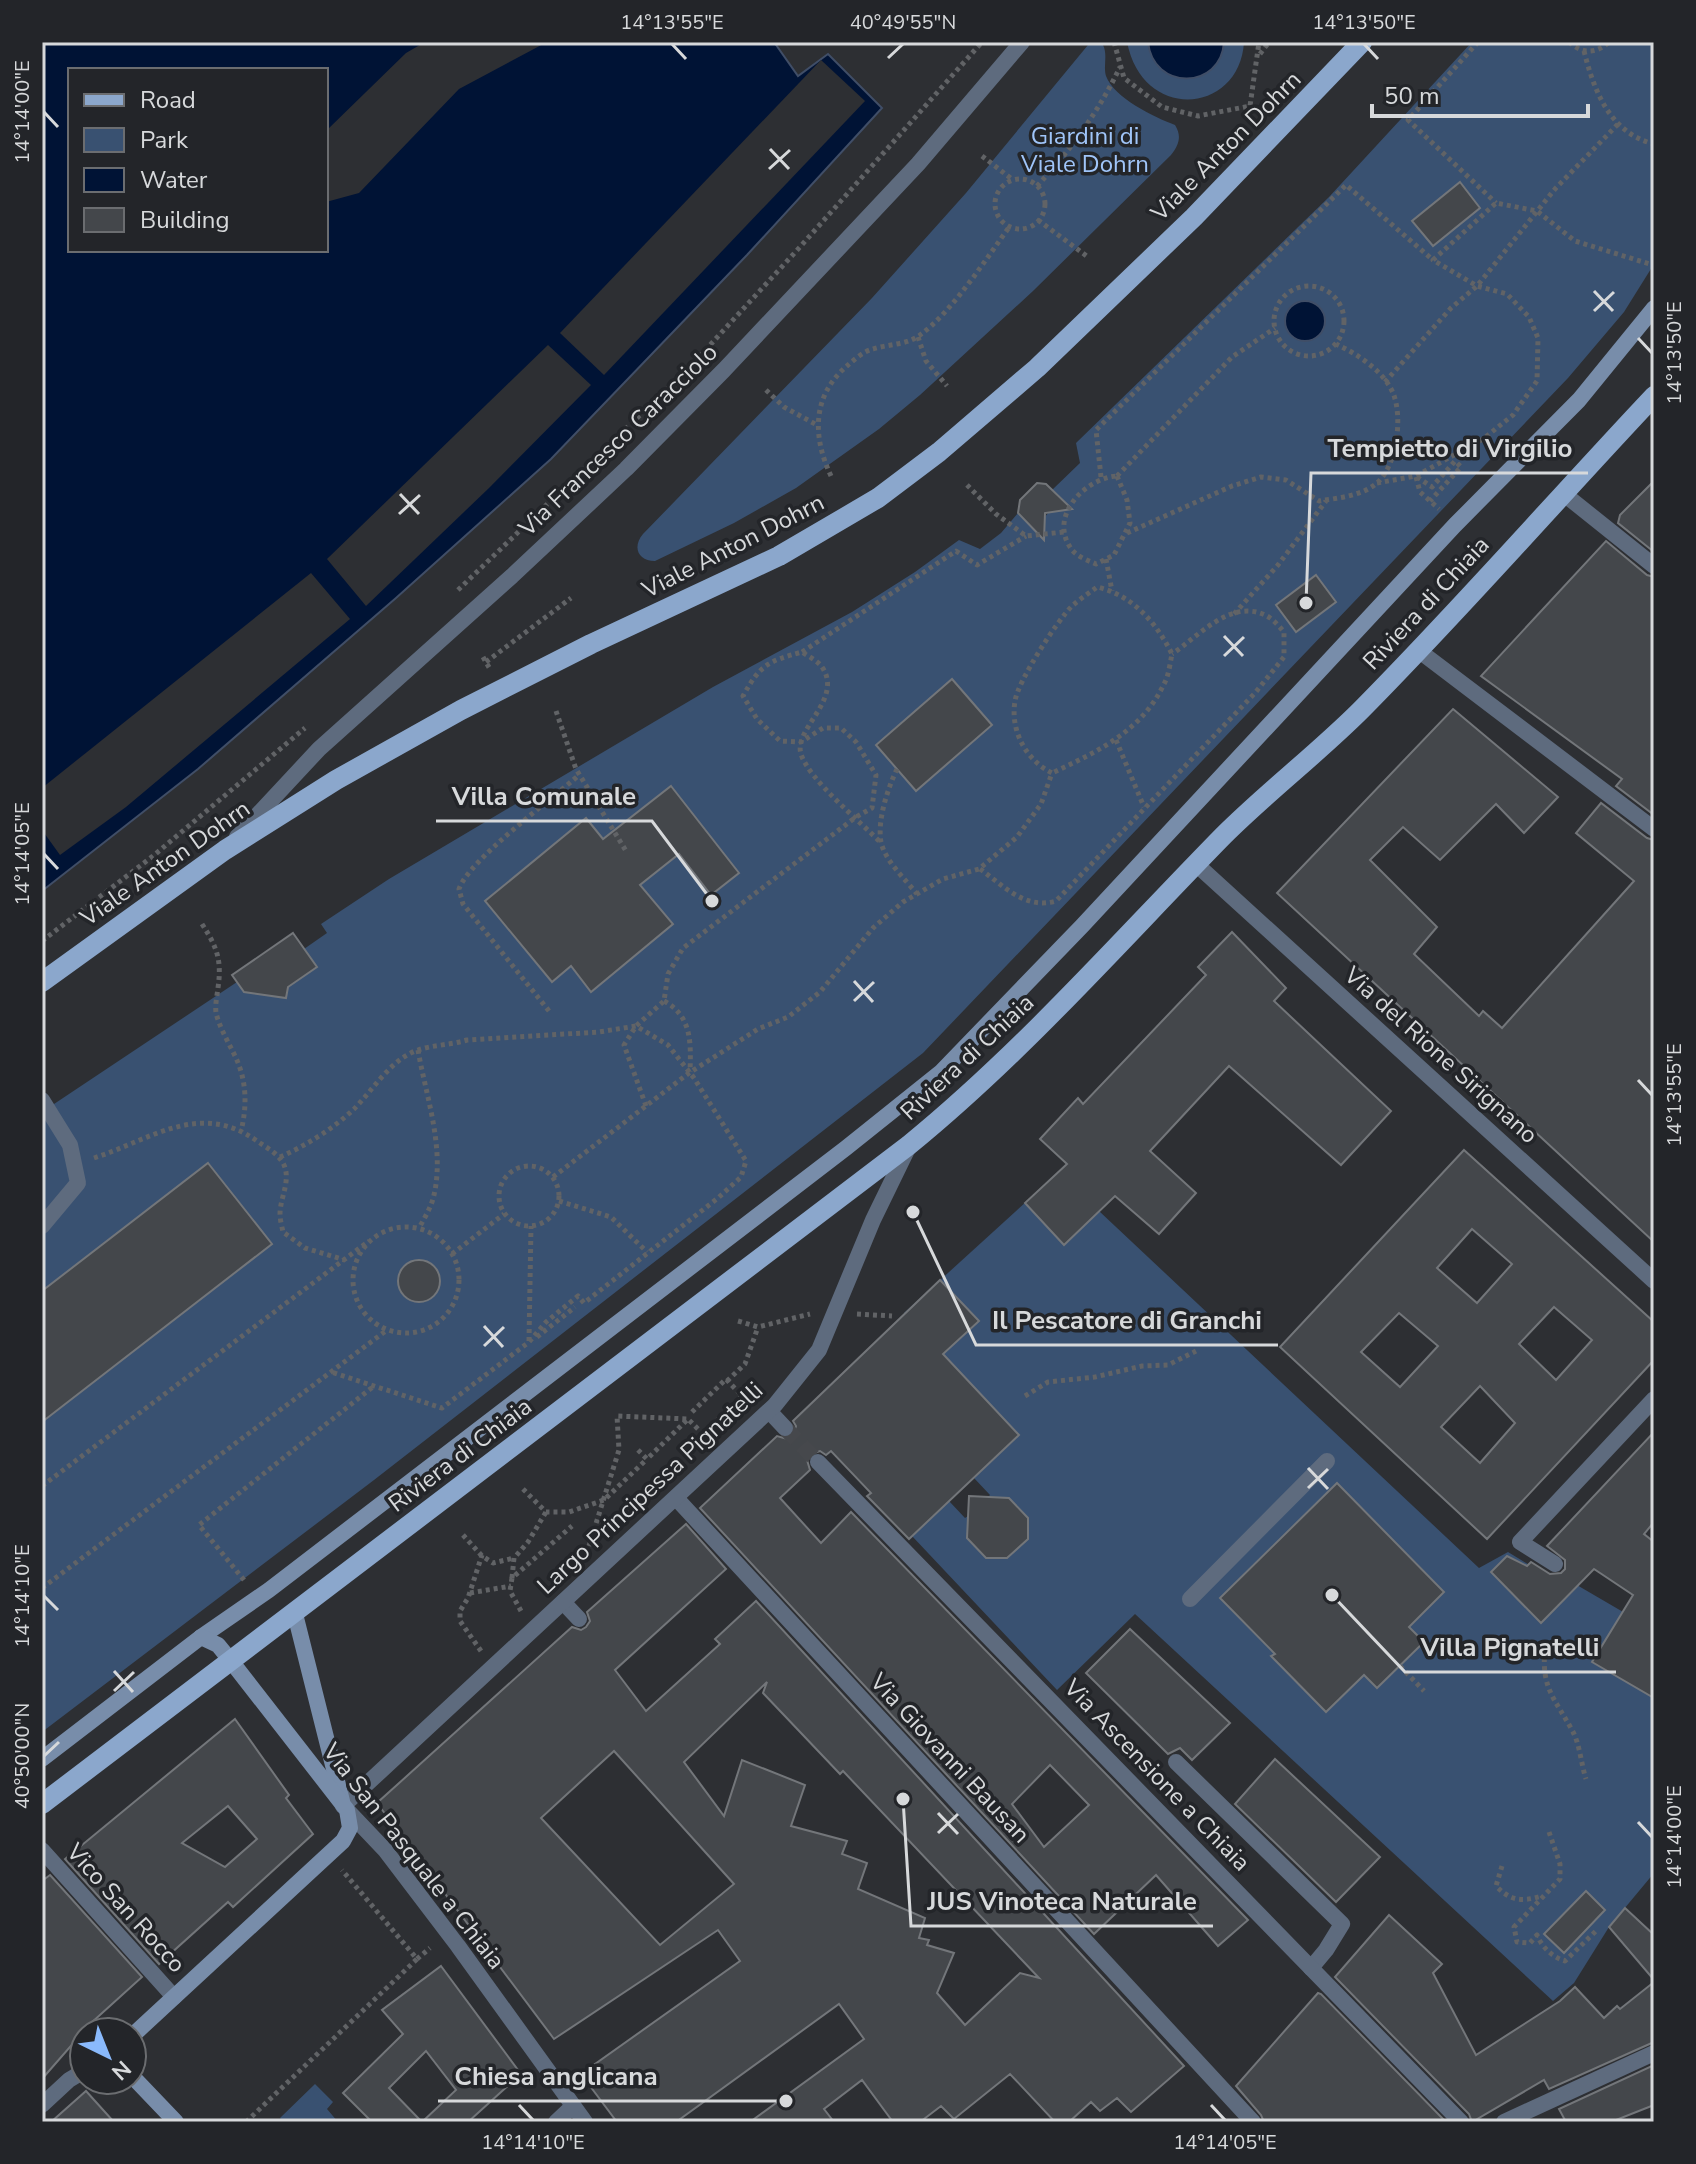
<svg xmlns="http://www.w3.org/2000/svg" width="1696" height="2164" font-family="'Nunito Sans',sans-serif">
	<rect width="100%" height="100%" fill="#2d2f33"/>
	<g fill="#395171">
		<path d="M1098,42l5,3c5,10 0,21 3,31 8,22 48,41 69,49 7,11 4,20 -4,30l-138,136 -113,104 -41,34 -83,59 -62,35 -79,38c-17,0 -23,-14 -12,-27l229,-236 94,-105 122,-148z"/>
		<path d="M1127,42h21l1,8h74l1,-8h20c-4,72 -101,81 -117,0z"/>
		<path d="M1472,42h182v222l-30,48 -56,66 -645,675 -549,427 -332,252v-620l195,-130 31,3 -2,10 20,3 2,-11 28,-19 -12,-19 23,-16 -6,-9 68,-45 324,-192 139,-75 63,-40 44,-32 21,9 21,-16 17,-20 13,14h13v-9l16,-20 -8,-8 28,-27 -4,-20 253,-246z"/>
		<path d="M1060,1171l39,40 380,357 29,-16 49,30 13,-1 84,49v243l-45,54 -35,56 -21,18 -418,-387 -78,76 -145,-154 37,-35 16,17 3,-2 -1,22 19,20h21l21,-19v-21l-19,-20 -21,-1 2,-2 -16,-17 45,-43 -115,-122z"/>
		<path d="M315,2084l18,18 -6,7 11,13h-55l-3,-4z"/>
	</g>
	<g fill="#001335" stroke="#404e67" stroke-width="2" fill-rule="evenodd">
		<path d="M42,42h732l24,34 30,-22 54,54 -135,147 -196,204 -155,139 -198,171 -156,122zM70,70h256v180h-256z"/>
		<path d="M1148,42h76c-3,48 -71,49 -76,0z"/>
		<circle cx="1305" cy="321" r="20"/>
	</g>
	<g fill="#2d2f33">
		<path d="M425,42h122l-88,47 -100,104 -33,9v-71l80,-78z"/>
		<path d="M821,60l44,41 -261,274 -44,-42z"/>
		<path d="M548,345l43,40 -102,103 -123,118 -39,-47z"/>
		<path d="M311,573l39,46 -224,188 -66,48 -18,-25v-42z"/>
	</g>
	<g fill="#44474b" stroke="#73767a" stroke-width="2" fill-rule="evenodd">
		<path d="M1460,182l20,26 -47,38 -21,-25z"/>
		<path d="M1654,481v71l-36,-29 2,-8z"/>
		<path d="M1037,483l9,1 26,25 -27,4 -1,27 -26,-27 2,-13z"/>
		<path d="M1606,541l41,34 7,2v238l-38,-29 6,-7 -141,-103z"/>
		<path d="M1316,575l20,27 -40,30 -20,-27z"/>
		<path d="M952,679l40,46 -76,66 -40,-46z"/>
		<path d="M1453,709l105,88 -34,36 -28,-29 -56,56 -37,-33 -33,33 67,67 -23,27 65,62 4,-5 19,17 132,-147 -58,-48 25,-30 46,35 7,2v402l-377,-349z"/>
		<path d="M671,786l68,87 -28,22 -32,-41 -39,31 33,39 -82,68 -20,-26 -19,16 -67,-81 101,-83 17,21z"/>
		<path d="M1232,932l54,56 -12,13 117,110 -50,54 -112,-99 -79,85 46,42 -37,41 -44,-38 -51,49 -39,-42 42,-39 -27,-25 38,-41 5,6 123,-129 -8,-8z"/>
		<path d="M293,933l24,34 -29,20 -2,11 -42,-6 -12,-17z"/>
		<path d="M1464,1150l190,172v38l-167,179 -207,-192zM1472,1229l40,35 -35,39 -40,-35zM1554,1307l38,33 -36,40 -37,-36zM1399,1313l39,33 -38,41 -39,-35zM1480,1386l35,37 -35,40 -39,-36z"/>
		<path d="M208,1163l64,81 -230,178v-131z"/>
		<circle cx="419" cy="1281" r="21"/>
		<path d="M940,1280l39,41 -36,33 76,81 -110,104 -42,-43 4,-3 -40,-42 -5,4 -6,-4 -9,3 -4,6 3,10 -30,28 41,45 30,-31 397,408 -30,26 -62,-71 -62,59 -394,-426 77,-72 10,3 6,-4 3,-9 -3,-5zM1050,1765l39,40 -45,42 -32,-43z"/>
		<path d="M1654,1432v90l-10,12 10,8v156l-62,-36 41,-67 -39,-26 -53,54 -50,-51 16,-16 20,10 4,-4 19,12 11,-1 4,-4v-9l-18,-14z"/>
		<path d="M1337,1483l107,109 -35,35 15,15 -47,46 -13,-13 -38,37 -55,-56 4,-2 -55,-56z"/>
		<path d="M969,1496l40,2 19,20v21l-21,19h-21l-19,-20z"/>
		<path d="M686,1524l40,45 -111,101 31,41 74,-67 -5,-5 41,-38 428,465 -53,46 -14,-14 -17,13 -9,-9 -22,20h-14l-45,-48 -56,45 -13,-13 -21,16h-27l-31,-42 -38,29 10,13h-84l114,-83 -25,-35 -163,118h-59l-36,-48 159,-113 -22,-31 -164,109 -177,-236 195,-176 9,3 5,-3 4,-6 -3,-9zM767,1682l-4,11 77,81 3,-3 196,207 -19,-5 -55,52 -28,-32 17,-40 -27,-8 2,-5 -10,-2 6,-20 -67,-29 9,-26 -25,-9 5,-13 -56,-15 14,-41 -63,-25 -18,56 -40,-54zM614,1751l120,133 -74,61 -119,-127z"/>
		<path d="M1130,1629l100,94 -38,37 -12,-12 -12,6 -82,-81z"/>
		<path d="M235,1719l54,76 -3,3 27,36 -80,73 -5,-5 -69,62 -94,-105zM228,1806l29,33 -32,28 -43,-24z"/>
		<path d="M1275,1759l105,98 -44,45 -101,-98z"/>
		<path d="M50,1875l92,102 -52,47 -48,55v-198z"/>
		<path d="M1586,1891l19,19 -41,43 -20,-19z"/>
		<path d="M1625,1908l29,27v45l-45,-53z"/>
		<path d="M1389,1915l53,49 -9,9 43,82 84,-54 15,-14 29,31 13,-12 3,3 34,-27v60l-105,47 -5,-9 -72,42 -3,-8 -134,-137z"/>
		<path d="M441,1966l80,108 -53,48h-96l-29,-29 60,-59 -21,-24zM426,2051l30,39 -34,32 -33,-34z"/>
		<path d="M1318,1993l3,1 125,128h-182l-3,-7 -25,-29z"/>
		<path d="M1654,2065v40l-43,17h-45l-7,-13z"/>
		<path d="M86,2091l28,31h-63z"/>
	</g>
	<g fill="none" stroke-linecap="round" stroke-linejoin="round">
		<path stroke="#46484c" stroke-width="16" stroke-dasharray="16 8" stroke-linecap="butt" d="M785,1428l33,34"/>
		<g stroke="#616366" stroke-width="5" stroke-dasharray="4 4" stroke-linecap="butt">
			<path d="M1114,42l10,36 38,29 36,9 52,-10 9,-64"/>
			<path d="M1478,42l-70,78 88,83"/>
			<path d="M1569,42c13,12 27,12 40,0"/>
			<path d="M1584,51c10,40 26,82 70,93"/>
			<path d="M1260,54l9,-12"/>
			<path d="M982,156l31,24"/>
			<circle cx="1020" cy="204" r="25"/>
			<path d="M1037,186c33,-35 62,-75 83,-119"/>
			<path d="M1038,220l50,37"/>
			<circle cx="1309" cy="321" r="35"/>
			<path d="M918,337l8,24 21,25"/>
			<path d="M1385,382l66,-74 26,-22 78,-97 63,-65"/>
			<path d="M766,390l18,17 33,18"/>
			<path d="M831,476c-19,-40 -19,-81 17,-111 7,-6 16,-14 25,-16 15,-5 34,-4 47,-14 32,-23 66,-76 90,-109"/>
			<path d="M1117,476l10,24 3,23 -16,32 -18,9c-9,-4 -21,-8 -26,-17 -21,-32 16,-69 47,-71z"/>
			<path d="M1117,476l115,-119 43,-29"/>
			<path d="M1101,477l-5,-47 250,-245 87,75"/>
			<path d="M1416,477l4,15 19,17"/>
			<path d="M1417,477l15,10 23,-26 6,6 -31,34"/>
			<path d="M1377,483l39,-7 67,-37 30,-24 24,-34 1,-43 -9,-21 -22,-23 -30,-8 -44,-26 63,-57 41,8 38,30 78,24"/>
			<path d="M967,485l29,29 30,22 38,-4"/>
			<path d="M1127,533l105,-47 29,-9 25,3 33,21c19,-3 44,-5 59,-19 19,-18 25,-65 15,-89 -10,-23 -36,-39 -57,-49"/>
			<path d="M1106,559l6,32"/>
			<path d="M458,590l230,-221 112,-122 182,-205"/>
			<path d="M1234,614l44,-49 48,-64"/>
			<path d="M802,652l154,-101 21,14 49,-29"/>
			<path d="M483,657l7,12"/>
			<path d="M486,662l85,-64"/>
			<path d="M556,711l20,58 50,82"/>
			<path d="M1116,740l28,67"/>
			<path d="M897,769c-9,19 -20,51 -16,73 4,19 25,38 36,52"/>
			<path d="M980,869c24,17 45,41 76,32l199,-208 29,-36v-25c-5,-6 -12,-14 -19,-17 -35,-16 -66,21 -93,39"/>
			<path d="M202,924c15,23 20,36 16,64 -1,8 -3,17 -2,25 4,16 13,30 20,45 11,24 11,49 5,73"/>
			<path d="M42,941l111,-85 152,-128"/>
			<path d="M664,1001c28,15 27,42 26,71"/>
			<path d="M549,1011l-86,-107 -4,-15c10,-29 93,-90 120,-114"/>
			<path d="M418,1050c8,47 28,100 15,149 -3,10 -9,20 -14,29"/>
			<path d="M646,1106l-22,-61 12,-19 28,-25 4,-27 15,-26 173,-131 16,-9 4,-33 -20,-33 -15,-14h-18l-22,14 -21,-1 -23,-22 -14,-23c17,-31 25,-35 59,-44 6,4 16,9 20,15 22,32 -29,62 -21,87 8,26 60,68 80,89"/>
			<path d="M280,1157c25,-11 53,-28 74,-48 19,-19 37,-50 64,-59 14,-5 33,-5 49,-10l132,-8 37,-6 32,19 26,33 52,83 -5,16 -23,21 -134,105 -6,-7 -32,26 -17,20 -87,66 -111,-36"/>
			<path d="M94,1158c56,-18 106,-58 163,-17 10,7 22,13 27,24 7,16 -4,33 -4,49 0,6 2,13 3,18l22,16 40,12"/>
			<circle cx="529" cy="1196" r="30"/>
			<path d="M553,1177l136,-104 69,-44 30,-12 32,-25 53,-64 30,-26 40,-23 36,-10 38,-32 24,-33 11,-31c-26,-13 -42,-42 -37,-72 3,-20 42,-80 57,-95 8,-7 17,-13 25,-19 35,8 59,35 75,67 -2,9 -3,21 -8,30 -22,47 -67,68 -112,89"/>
			<path d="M559,1201l52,16 36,35"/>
			<circle cx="406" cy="1280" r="53"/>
			<path d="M452,1254l52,-40"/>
			<path d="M857,1314l35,2"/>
			<path d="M738,1321l20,6 52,-13"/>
			<path d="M537,1337l38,-30"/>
			<path d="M529,1341l2,-115"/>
			<path d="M727,1381l18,-17 13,-37"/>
			<path d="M1025,1396l23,-14 47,-5 47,-11 26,-1 28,-14"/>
			<path d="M692,1412l34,-33 16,17 -13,15"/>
			<path d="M638,1450l9,9 41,-40 15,15 25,-24"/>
			<path d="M42,1486l327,-245"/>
			<path d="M523,1489l23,23h23l35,-12 43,-41"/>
			<path d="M463,1535l19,21 11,7 21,-5"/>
			<path d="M589,1546l30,-96 -2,-34 71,3"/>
			<path d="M512,1578l2,-20 14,-16 18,-30"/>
			<path d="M244,1580l-45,-55 175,-139"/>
			<path d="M42,1588l345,-258"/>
			<path d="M470,1593l41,-7"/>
			<path d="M521,1611l-11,-20 2,-13 60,-52"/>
			<path d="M1545,1650c-4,38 10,49 27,80 8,14 9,34 14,49"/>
			<path d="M481,1651l-21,-30v-10l8,-13 14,-43"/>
			<path d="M1400,1666l24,25"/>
			<path d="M1549,1832l11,32v15l-46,48 3,15 13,1 7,-8c5,12 15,22 28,26l32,-31"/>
			<path d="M1502,1866l-6,20c15,15 25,16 46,10"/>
			<path d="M417,1959l13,-11"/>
			<path d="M246,2122l171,-163 -75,-89"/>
		</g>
		<g stroke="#5e6b7e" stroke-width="16">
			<path d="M42,1100l28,45 8,38 -36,43"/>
			<path d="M676,1498l577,624"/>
			<path d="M1555,1564l-35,-22 134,-143"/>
			<path d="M1190,1599l137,-138"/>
			<path d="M563,1602l16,17"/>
			<path d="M1176,1762l166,162 -16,26 -15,18"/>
		</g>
		<g stroke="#5e6b7e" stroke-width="16">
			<path d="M1564,494l90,72"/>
			<path d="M1418,650l236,179"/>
			<path d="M237,837l82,-88 193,-173 114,-107 98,-99 194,-206 104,-122"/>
			<path d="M1196,864l458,417"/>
			<path d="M769,1411l16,17"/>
			<path d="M818,1462l643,660"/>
			<path d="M343,1806l432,-401 44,-55 54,-130 36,-74"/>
			<path d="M347,1810l38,40 73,96 127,176"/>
			<path d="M42,1850l132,147"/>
			<path d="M42,2105l27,-25 15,-9"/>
			<path d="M556,2122l17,-16"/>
			<path d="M1504,2122l150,-69"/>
		</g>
		<g stroke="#788daa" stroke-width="16">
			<path d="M295,1614l47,187"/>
			<path d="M42,1759l159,-122 68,-47 577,-442 95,-76 141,-146 373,-401 124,-125 75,-92"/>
			<path d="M132,2036l211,-195 7,-13 -3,-18 -116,-149 -13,-16 -17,-8"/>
			<path d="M132,2076l44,46"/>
		</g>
		<g stroke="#8ba7cc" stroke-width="20">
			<path d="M42,982l183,-132 111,-70 125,-70 130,-66 188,-88 99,-58 61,-46 98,-84 157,-151 168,-175"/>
			<path d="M42,1804l867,-659c114,-93 211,-204 314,-309 44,-44 94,-82 138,-126 101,-102 195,-210 293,-314"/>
		</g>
	</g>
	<path fill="none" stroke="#d7d9db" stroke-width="3" d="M672,44l14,15M1364,44l14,15M888,58l15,-14M44,112l14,15M770,149l19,20M769,169l21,-19M1594,291l19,20M1594,311l20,-19M1638,338l14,15M400,494l19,20M399,514l21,-19M1224,636l19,20M1224,656l20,-19M44,854l14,15M854,981l19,21M854,1001l20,-19M1638,1080l14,15M484,1326l19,21M484,1346l20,-19M1308,1468l20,21M1308,1488l20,-19M44,1596l14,14M114,1671l19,21M114,1691l20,-19M44,1756l15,-14M938,1813l20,21M1638,1822l14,15M938,1833l20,-19M519,2105l14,15M1211,2105l14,15"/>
	<g text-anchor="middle" stroke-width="7" stroke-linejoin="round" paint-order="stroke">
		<g font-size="24" fill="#a0c5f9" stroke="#232529">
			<text x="1085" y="144">Giardini di<tspan x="1085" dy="28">Viale Dohrn</tspan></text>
		</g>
		<g font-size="24" fill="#d7d9db" stroke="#232529">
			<text transform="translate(1226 146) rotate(-45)" y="8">Viale Anton Dohrn</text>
			<text transform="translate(618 440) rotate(-44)" y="8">Via Francesco Caracciolo</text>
			<text transform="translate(733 546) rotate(-27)" y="8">Viale Anton Dohrn</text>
			<text transform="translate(1426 603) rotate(-47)" y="8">Riviera di Chiaia</text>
			<text transform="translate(165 863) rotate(-35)" y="8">Viale Anton Dohrn</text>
			<text transform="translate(1441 1055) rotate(42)" y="8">Via del Rione Sirignano</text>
			<text transform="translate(967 1057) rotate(-43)" y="8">Riviera di Chiaia</text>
			<text transform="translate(460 1455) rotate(-37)" y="8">Riviera di Chiaia</text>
			<text transform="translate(650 1488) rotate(-43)" y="8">Largo Principessa Pignatelli</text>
			<text transform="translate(950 1758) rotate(47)" y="8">Via Giovanni Bausan</text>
			<text transform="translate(1157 1775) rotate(46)" y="8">Via Ascensione a Chiaia</text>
			<text transform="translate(414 1856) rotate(52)" y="8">Via San Pasquale a Chiaia</text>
			<text transform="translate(126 1908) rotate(48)" y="8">Vico San Rocco</text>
		</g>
	</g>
	<path fill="none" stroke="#d7d9db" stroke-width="3" d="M1306 603L1311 473H1588M712 901L652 821H436M913 1212L976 1345H1278M1332 1595L1405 1672H1616M903 1799L911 1926H1213M786 2101L673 2101H438"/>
	<g fill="#d7d9db" stroke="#232529" stroke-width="3">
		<circle cx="1306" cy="603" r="8"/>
		<circle cx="712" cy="901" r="8"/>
		<circle cx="913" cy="1212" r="8"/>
		<circle cx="1332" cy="1595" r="8"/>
		<circle cx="903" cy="1799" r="8"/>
		<circle cx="786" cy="2101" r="8"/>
	</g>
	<g font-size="26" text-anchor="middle" font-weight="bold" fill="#d7d9db" stroke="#232529" stroke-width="7" stroke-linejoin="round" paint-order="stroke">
		<text x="1450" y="457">Tempietto di Virgilio</text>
		<text x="544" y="805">Villa Comunale</text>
		<text x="1127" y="1329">Il Pescatore di Granchi</text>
		<text x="1510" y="1656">Villa Pignatelli</text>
		<text x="1062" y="1910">JUS Vinoteca Naturale</text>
		<text x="556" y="2085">Chiesa anglicana</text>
	</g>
	<rect width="1696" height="2164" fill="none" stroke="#232529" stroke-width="88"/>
	<rect x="68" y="68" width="260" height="184" fill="#232529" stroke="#6b6d70" stroke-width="2"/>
	<rect x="84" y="94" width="40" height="12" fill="#8ba7cc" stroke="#6b6d70" stroke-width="2"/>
	<text x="140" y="108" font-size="24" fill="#d7d9db">Road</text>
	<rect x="84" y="128" width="40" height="24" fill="#395171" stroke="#6b6d70" stroke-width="2"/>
	<text x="140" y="148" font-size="24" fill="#d7d9db">Park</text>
	<rect x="84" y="168" width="40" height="24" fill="#001335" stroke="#6b6d70" stroke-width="2"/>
	<text x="140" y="188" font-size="24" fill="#d7d9db">Water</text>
	<rect x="84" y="208" width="40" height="24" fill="#44474b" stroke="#6b6d70" stroke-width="2"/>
	<text x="140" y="228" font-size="24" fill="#d7d9db">Building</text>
	<g transform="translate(108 2056) rotate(137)"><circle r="38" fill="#232529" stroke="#6b6d70" stroke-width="2"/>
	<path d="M0-6L14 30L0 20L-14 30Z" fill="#8abafc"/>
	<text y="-12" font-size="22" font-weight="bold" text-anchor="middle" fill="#d7d9db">N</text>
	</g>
	<path d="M1372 104v12h216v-12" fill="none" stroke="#d7d9db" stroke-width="4"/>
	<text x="1384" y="104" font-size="24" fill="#d7d9db" stroke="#232529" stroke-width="6" paint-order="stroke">50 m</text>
	<rect x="44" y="44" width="1608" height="2076" fill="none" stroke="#d7d9db" stroke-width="3"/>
	<g font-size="20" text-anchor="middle" fill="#d7d9db">
		<text x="672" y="29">14°13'55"E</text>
		<text x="903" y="29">40°49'55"N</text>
		<text x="1364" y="29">14°13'50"E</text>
		<text transform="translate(22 112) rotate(-90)" y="7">14°14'00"E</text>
		<text transform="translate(1674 353) rotate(-90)" y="7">14°13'50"E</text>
		<text transform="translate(22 854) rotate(-90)" y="7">14°14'05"E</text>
		<text transform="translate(1674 1095) rotate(-90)" y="7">14°13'55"E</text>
		<text transform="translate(22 1596) rotate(-90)" y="7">14°14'10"E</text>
		<text transform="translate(22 1756) rotate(-90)" y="7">40°50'00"N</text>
		<text transform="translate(1674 1837) rotate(-90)" y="7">14°14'00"E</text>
		<text x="533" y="2149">14°14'10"E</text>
		<text x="1225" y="2149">14°14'05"E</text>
	</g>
</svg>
